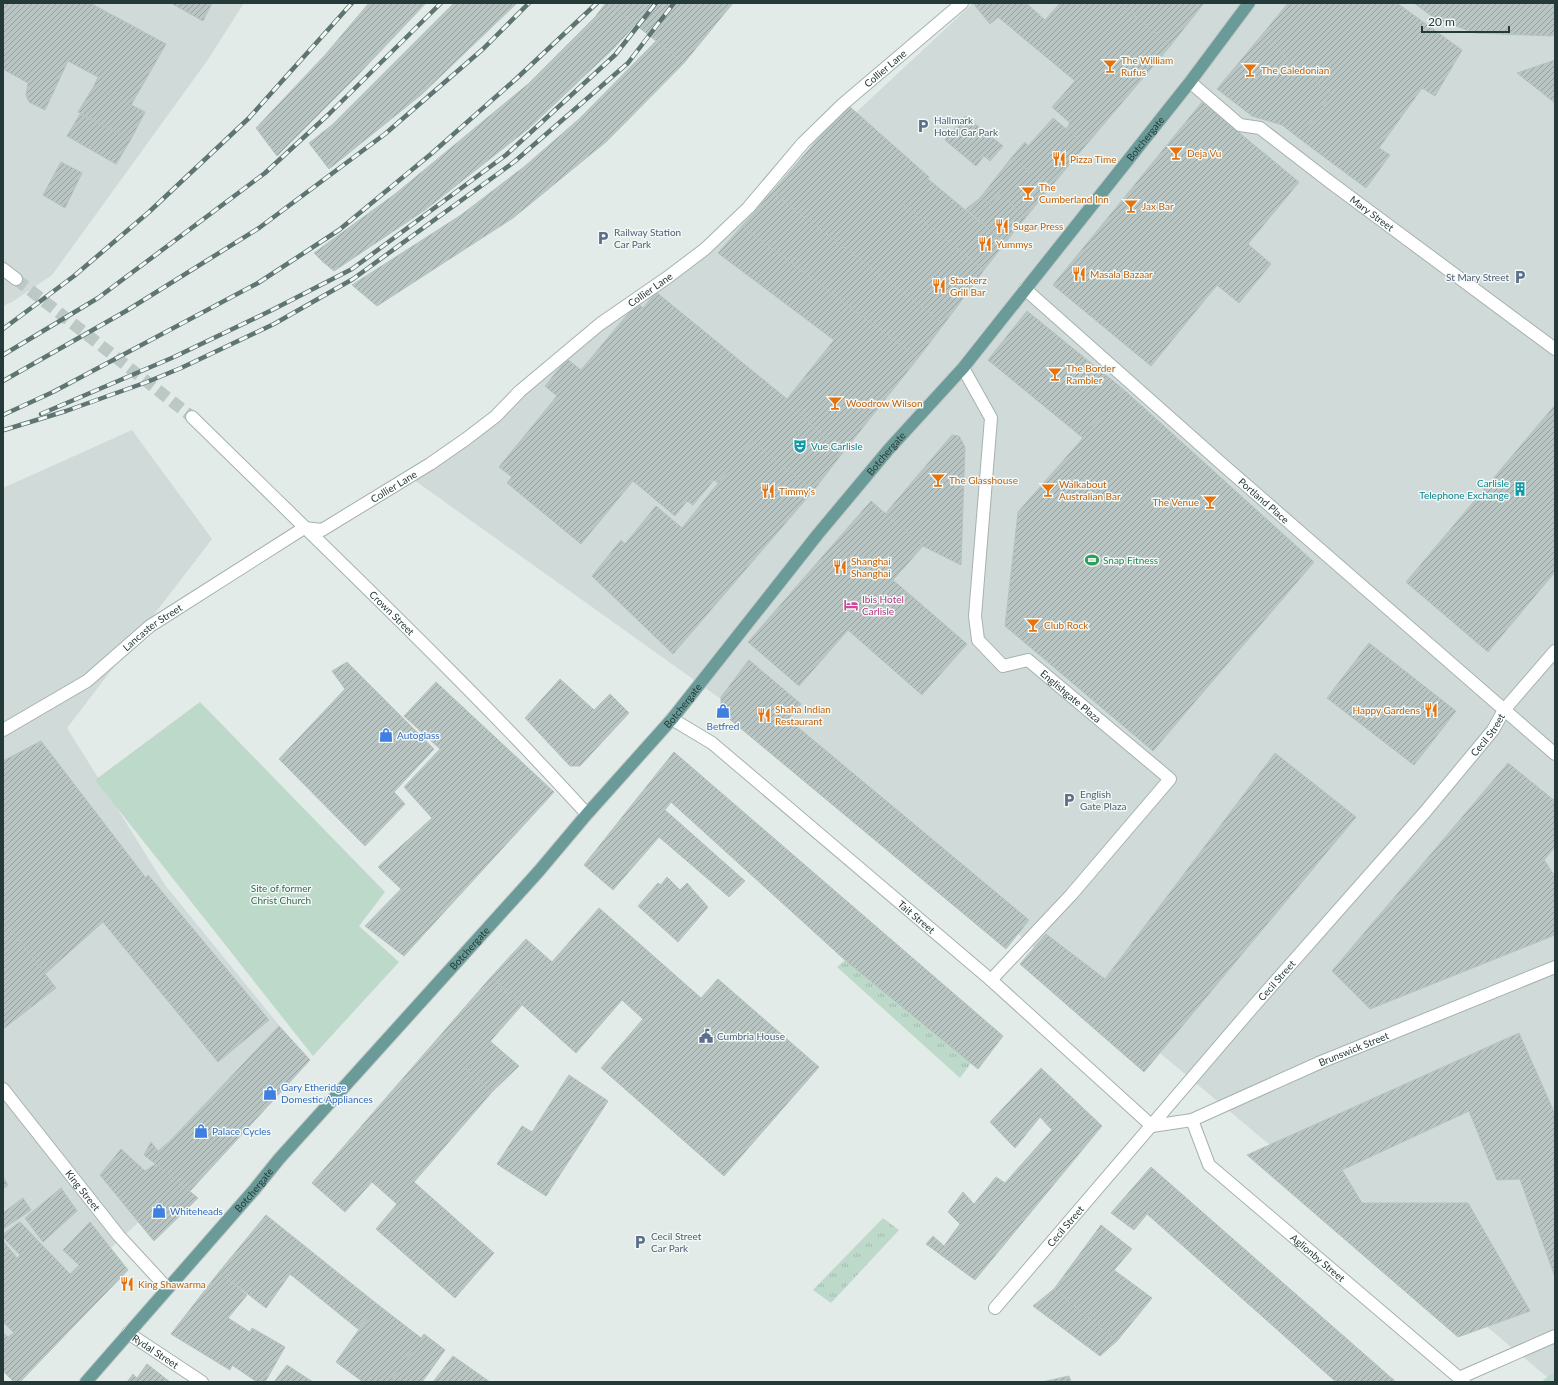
<svg xmlns="http://www.w3.org/2000/svg" width="1558" height="1385" font-family="Lato,sans-serif">
	<defs>
		<pattern id="grass-tufts" width="24" height="20" patternUnits="userSpaceOnUse"><rect width="24" height="20" fill="#bdd9ca"/><path d="M3 7l-1-3M5 7V3M7 7l1-3M15 17l-1-3M17 17v-4M19 17l1-3" fill="none" stroke="#a2bbae"/></pattern>
		<pattern id="building-hatch" width="6" height="6" patternUnits="userSpaceOnUse"><rect width="6" height="6" fill="#b8c5c2"/><path d="M-1 1l2-2M0 6l6-6M5 7l2-2" fill="none" stroke="#95a19f"/></pattern>
	</defs>
	<rect width="100%" height="100%" fill="#e2ebe8"/>
	<g fill="#d0dad8">
		<path d="M3,3h241l-37,58 -155,214 -40,27 -9,4z"/>
		<path d="M971,3h584v1379h-2l-724,-606 -415,-296 209,-176 100,-67 249,-233z"/>
		<path d="M132,430l80,109 -145,189 98,157 135,166 -120,116 -39,53 -131,122 -7,2v-856z"/>
	</g>
	<g fill="url(#grass-tufts)">
		<path d="M845,960l126,103 -11,15 -123,-111z"/>
		<path d="M883,1218l16,12 -68,73 -18,-13z"/>
	</g>
	<g fill="#bdd9ca">
		<path d="M200,702l185,190 -26,34 40,36 -86,94 -218,-276z"/>
		<path d="M1555,1373v9h-14l9,-7z"/>
	</g>
	<g fill="url(#building-hatch)" stroke="#b5c3c0">
		<path d="M3,3h87l76,41 -35,61 -37,-19 4,-9 -30,-16 -23,49 -16,-8 -3,-7 2,-12 -25,-14z"/>
		<path d="M171,3h41l-9,18z"/>
		<path d="M369,3h57l-70,74 -79,79 -21,-28 69,-73z"/>
		<path d="M454,3h63l-96,92 -92,74 -20,-26 23,-18z"/>
		<path d="M606,3h2l28,21 -23,25 -85,80 -103,81 -91,61 -12,-10 -8,-8 81,-59 133,-110 67,-67z"/>
		<path d="M608,3h125l-49,60z"/>
		<path d="M973,3h53l19,17 15,-17h59l52,42 -85,100 -20,-16 4,-6 -18,-16 23,-26 -77,-64 -8,7z"/>
		<path d="M1119,3h85l-33,42z"/>
		<path d="M1288,3h109l65,47 -27,46 -13,-8 -43,60 11,7 -24,33 -66,-49 31,-45 -70,-58z"/>
		<path d="M1414,3h141v32l-5,1 -75,-3 -41,-15z"/>
		<path d="M1261,36l70,58 -31,45 -18,-14 -30,-9 -35,-27z"/>
		<path d="M656,41l28,22 -77,78 -94,77 -136,88 -25,-21 109,-70 64,-49 54,-47z"/>
		<path d="M1555,60v43l-38,-30z"/>
		<path d="M94,86l51,26 -14,27 -53,-27z"/>
		<path d="M1202,102l97,80 -51,62 23,20 -32,39 -22,-18 -66,81 -98,-81z"/>
		<path d="M849,106l80,71 -25,28 80,65 -40,54 -172,-132 57,-66z"/>
		<path d="M80,114l51,25 -15,25 -49,-28z"/>
		<path d="M965,116l38,30 -13,15 -6,-5 -8,10 -31,-26z"/>
		<path d="M1053,118l33,27 -37,44 -37,-32 13,-15 3,4z"/>
		<path d="M1012,157l37,32 -23,28 -27,-23 -7,10 -12,-6z"/>
		<path d="M61,162l21,11 -17,35 -22,-13z"/>
		<path d="M928,179l77,64 -21,27 -80,-65z"/>
		<path d="M772,192l172,132 -26,34 -176,-132z"/>
		<path d="M999,194l27,23 -21,26 -39,-34 14,-11 12,6z"/>
		<path d="M742,226l176,132 -77,97 -54,-56 47,-59 -116,-87z"/>
		<path d="M656,292l131,107 54,56 -28,36 -61,-50 -34,42 -4,-3 -21,25 -6,-4 -12,15 -42,-35 -52,63 -74,-61 5,-6 -13,-10 58,-71 -12,-10 22,-27 14,11 56,-67 6,5z"/>
		<path d="M1027,311l96,78 -40,49 -95,-78z"/>
		<path d="M1123,389l191,173 -161,189 -148,-125 13,-114 65,-74z"/>
		<path d="M1555,405v167l-67,80 -82,-70z"/>
		<path d="M952,435l7,1 6,11 -4,118 -38,-19 -38,-32z"/>
		<path d="M752,441l61,50 -140,163 -81,-78 29,-36 4,4 31,-38 26,22z"/>
		<path d="M871,501l52,45 -30,34 74,64 -45,51 -74,-65 -49,56 -51,-44z"/>
		<path d="M1369,643l87,68 -42,54 -87,-67z"/>
		<path d="M749,660l52,44 -13,15 241,201 -23,29 -279,-232 -6,-8v-12z"/>
		<path d="M347,662l87,87 -40,43 11,12 -40,42 -86,-87 66,-70 -13,-18z"/>
		<path d="M560,679l34,31 16,-16 19,19 -49,53h-10l-45,-48z"/>
		<path d="M436,682l118,110 -150,164 -39,-30 36,-37 -23,-22 54,-49 -28,-31 36,-38 -36,-33z"/>
		<path d="M41,741l105,137 -43,44 -58,52 -42,-55v-158z"/>
		<path d="M674,752l329,284 -25,33 -133,-109 -174,-158 -6,8 80,71 -16,16 -70,-60 -46,53 -29,-25z"/>
		<path d="M1275,753l81,64 -212,255 -124,-108 26,-30 59,45z"/>
		<path d="M1508,763l47,38v46l-11,13 11,16v59l-185,74 -38,-38z"/>
		<path d="M148,875l121,145 -51,42 -115,-140z"/>
		<path d="M667,877l13,13 7,-7 21,24 -30,35 -40,-36 20,-23 3,2z"/>
		<path d="M599,908l102,90 17,-19 101,88 -95,109 -123,-108 42,-49 -21,-19 -46,53 -85,-76 35,-38 26,23z"/>
		<path d="M3,919l53,69 -53,41z"/>
		<path d="M491,977l31,28 -56,64 26,23 -78,90 80,71 -39,45 -79,-69 21,-25 -25,-22 -27,30 -33,-29z"/>
		<path d="M279,1026l31,34 -120,131 -46,-36 7,-13 7,9 12,-10z"/>
		<path d="M1519,1033l36,81v163l-35,-98 -23,1 -28,-69 -127,59 20,33h106l62,108 -72,26 -211,-182z"/>
		<path d="M490,1041l29,25 -27,26 -26,-23z"/>
		<path d="M1041,1068l61,58 -127,154 -49,-36 7,-8 11,10 16,-22 -12,-12 15,-20 11,12 22,-27 9,6 47,-53 -12,-13 -25,31 -25,-26z"/>
		<path d="M569,1075l39,26 -62,95 -49,-32 25,-38 10,6z"/>
		<path d="M121,1149l24,22 11,-7 42,34 -44,43 -54,-66z"/>
		<path d="M1151,1167l245,215h-60l-189,-168 -13,16 -23,-17z"/>
		<path d="M3,1177l5,8 -5,4z"/>
		<path d="M61,1188l16,23 -34,31 -18,-24z"/>
		<path d="M23,1198l8,12 -28,19v-16z"/>
		<path d="M266,1215l111,89 -19,25 -68,-55 -24,34 -47,-36z"/>
		<path d="M20,1222l50,52 9,-9 -16,-15 27,-28 38,48 -108,112h-6l-11,-11v-38l5,4 6,-4 -11,-11v-49l17,-18 -17,-18v-3z"/>
		<path d="M1101,1225l31,24 -18,21 38,28 -35,43 -63,-52z"/>
		<path d="M3,1241l14,17 -14,15z"/>
		<path d="M219,1272l28,23 -19,23 22,14 2,-4 33,19 -20,35h-8l-25,-17 -2,5 -59,-36z"/>
		<path d="M1054,1289l63,52 -17,15 -67,-50z"/>
		<path d="M377,1304l44,34 -31,44h-27l-27,-20z"/>
		<path d="M424,1334l21,16 -23,32h-32z"/>
		<path d="M453,1356l37,26h-57z"/>
		<path d="M147,1364l23,18h-43l6,-8 4,4z"/>
		<path d="M287,1365l26,17h-39z"/>
		<path d="M1069,1376l2,6h-29z"/>
	</g>
	<g fill="none" stroke-linecap="round" stroke-linejoin="round">
		<path stroke="#bcc8c5" stroke-width="12" stroke-dasharray="12 6" stroke-linecap="butt" d="M16,279l176,138"/>
		<defs>
			<g id="pedestrian">
				<path id="s1" d="M963,368l28,50 -16,198 3,24 25,26 25,-6 142,119 -99,116 -80,85"/>
			</g>
			<g id="minor">
				<path id="s2" d="M1190,82l50,43 20,3 70,54 225,167"/>
				<path d="M3,269l13,10"/>
				<path id="s3" d="M1025,289l197,175 333,290"/>
				<path id="s4" d="M192,417c133,131 269,259 395,397"/>
				<path id="s5" d="M304,528l18,2 108,-66 36,-25 30,-23 24,-25 80,-67 68,-47 37,-28 43,-41 55,-65 40,-39 119,-101"/>
				<path id="s6" d="M3,730l84,-49 63,-55 154,-98"/>
				<path id="s7" d="M3,1089l116,147 48,52"/>
				<path id="s8" d="M995,1308l257,-300 173,-196 68,-82 11,-20 51,-59"/>
				<path d="M1459,1378l96,-42"/>
			</g>
			<g id="tertiary">
				<path id="s9" d="M672,719l40,24 279,237 161,146 40,-6 129,-58 234,-95"/>
				<path id="s10" d="M1192,1120l17,45 255,217"/>
				<path id="s11" d="M128,1333l74,49"/>
			</g>
			<g id="primary">
				<path id="s12" d="M86,1382l168,-192 25,-31 260,-288 48,-57 85,-95 146,-185 71,-85 74,-81 227,-286 59,-79"/>
			</g>
		</defs>
		<use href="#pedestrian" stroke="#a5b2b0" stroke-width="14"/>
		<use href="#minor" stroke="#a5b2b0" stroke-width="14"/>
		<use href="#tertiary" stroke="#a5b2b0" stroke-width="14"/>
		<use href="#primary" stroke="#c2c8c7" stroke-width="14"/>
		<use href="#pedestrian" stroke="#fff" stroke-width="12"/>
		<use href="#minor" stroke="#fff" stroke-width="12"/>
		<use href="#tertiary" stroke="#fff" stroke-width="12"/>
		<use href="#primary" stroke="#6b9b98" stroke-width="12"/>
		<defs>
			<g id="rail">
				<path d="M3,329l71,-53 75,-64 100,-94 103,-115"/>
				<path d="M3,355l95,-57 167,-125 64,-59 112,-111"/>
				<path d="M3,381l123,-70 133,-83 126,-94 98,-85 46,-46"/>
				<path d="M41,414l133,-57 98,-47 80,-41 154,-114 109,-100 41,-52"/>
				<path d="M3,415l50,-23 205,-109 81,-53 92,-76 85,-75 81,-76"/>
				<path d="M4,430l62,-19 81,-29 34,-14 93,-44 79,-45 161,-117 114,-99 46,-60"/>
			</g>
		</defs>
		<use href="#rail" stroke="#5e7573" stroke-width="4.5"/>
		<use href="#rail" stroke="#f2f8f6" stroke-width="3" stroke-dasharray="9" stroke-linecap="butt"/>
	</g>
	<defs>
		<symbol id="bar-bare" viewBox="-9 -9 18 18"><path d="M-6-5H6L.8 .8V4.5H3.5V6h-7V4.5H-.8V.8Z" fill="#e8710a" stroke="#f2f8f6" stroke-width="2.5" paint-order="stroke"/></symbol>
		<symbol id="parking-bare" viewBox="-9 -9 18 18"><path d="M-3.5-5.5H1a3.5 3.5 0 0 1 0 7H-1V5.5H-3.5ZM-1-3.4V-.6H.8a1.4 1.4 0 0 0 0-2.8Z" fill="#5c6f8a" stroke="#f2f8f6" stroke-width="2.5" paint-order="stroke"/></symbol>
		<symbol id="restaurant-bare" viewBox="-9 -9 18 18"><path d="M-5-6h1v4h1v-4h1v4h1v-4h1v5L-1.5 .5V6h-2V.5L-5-1ZM5-6V6H3V1.5H1.5Q1.5-4 5-6Z" fill="#e8710a" stroke="#f2f8f6" stroke-width="2.5" paint-order="stroke"/></symbol>
		<symbol id="theatre-bare" viewBox="-9 -9 18 18"><path d="M-5-5.5Q0-4 5-5.5V0Q5 5 0 6Q-5 5-5 0ZM-3.3-2.5H-1v1.5H-3.3ZM1-2.5H3.3v1.5H1ZM-2.8 1Q0 5.5 2.8 1Z" fill="#0f9aa8" stroke="#f2f8f6" stroke-width="2.5" paint-order="stroke"/></symbol>
		<symbol id="building-bare" viewBox="-9 -9 18 18"><path d="M-4-6H4V6H1V3H-1V6H-4ZM-2.5-4.3h1.7v1.8h-1.7ZM.8-4.3h1.7v1.8H.8ZM-2.5-1h1.7V.8h-1.7ZM.8-1h1.7V.8H.8Z" fill="#0f9aa8" stroke="#f2f8f6" stroke-width="2.5" paint-order="stroke"/></symbol>
		<symbol id="stadium-bare" viewBox="-9 -9 18 18"><path d="M0-5a6.5 5 0 1 0 0 10a6.5 5 0 1 0 0-10ZM-3.5-1.8h7v3.6h-7Z" fill="#2e9e5b" stroke="#f2f8f6" stroke-width="2.5" paint-order="stroke"/></symbol>
		<symbol id="hotel-bare" viewBox="-9 -9 18 18"><path d="M-6-4.5h1.5V1H6V5H4.5V3h-9V5H-6ZM-4 0a1.8 1.8 0 1 1 3.6 0ZM.5 0V-2.5h3Q6-2.5 6 0Z" fill="#d1479c" stroke="#f2f8f6" stroke-width="2.5" paint-order="stroke"/></symbol>
		<symbol id="shop-bare" viewBox="-9 -9 18 18"><path d="M-5-2.5h2.3a2.7 3.5 0 0 1 5.4 0H5L5.5 6h-11ZM-1.5-2.5h3a1.5 2.3 0 0 0-3 0Z" fill="#3f7fe0" stroke="#f2f8f6" stroke-width="2.5" paint-order="stroke"/></symbol>
		<symbol id="civic-bare" viewBox="-9 -9 18 18"><path d="M-.6-6.5H3V-4.5H.6V-3L4-1V1h2V6H-6V1h2V-1L-.6-3ZM-1.2 2.5V6h2.4V2.5Z" fill="#5c6f8a" stroke="#f2f8f6" stroke-width="2.5" paint-order="stroke"/></symbol>
	</defs>
	<g fill-rule="evenodd">
		<use href="#bar-bare" x="1100" y="56" width="20" height="20"/>
		<use href="#bar-bare" x="1240" y="60" width="20" height="20"/>
		<use href="#parking-bare" x="913" y="116" width="20" height="20"/>
		<use href="#bar-bare" x="1166" y="143" width="20" height="20"/>
		<use href="#restaurant-bare" x="1049" y="149" width="20" height="20"/>
		<use href="#bar-bare" x="1018" y="183" width="20" height="20"/>
		<use href="#bar-bare" x="1121" y="196" width="20" height="20"/>
		<use href="#restaurant-bare" x="992" y="216" width="20" height="20"/>
		<use href="#parking-bare" x="593" y="228" width="20" height="20"/>
		<use href="#restaurant-bare" x="975" y="234" width="20" height="20"/>
		<use href="#restaurant-bare" x="1069" y="264" width="20" height="20"/>
		<use href="#parking-bare" x="1510" y="267" width="20" height="20"/>
		<use href="#restaurant-bare" x="929" y="276" width="20" height="20"/>
		<use href="#bar-bare" x="1045" y="364" width="20" height="20"/>
		<use href="#bar-bare" x="825" y="393" width="20" height="20"/>
		<use href="#theatre-bare" x="790" y="436" width="20" height="20"/>
		<use href="#bar-bare" x="928" y="470" width="20" height="20"/>
		<use href="#building-bare" x="1510" y="479" width="20" height="20"/>
		<use href="#bar-bare" x="1038" y="480" width="20" height="20"/>
		<use href="#restaurant-bare" x="758" y="481" width="20" height="20"/>
		<use href="#bar-bare" x="1200" y="492" width="20" height="20"/>
		<use href="#stadium-bare" x="1082" y="550" width="20" height="20"/>
		<use href="#restaurant-bare" x="830" y="557" width="20" height="20"/>
		<use href="#hotel-bare" x="841" y="595" width="20" height="20"/>
		<use href="#bar-bare" x="1023" y="615" width="20" height="20"/>
		<use href="#restaurant-bare" x="1421" y="700" width="20" height="20"/>
		<use href="#shop-bare" x="713" y="701" width="20" height="20"/>
		<use href="#restaurant-bare" x="754" y="705" width="20" height="20"/>
		<use href="#shop-bare" x="376" y="725" width="20" height="20"/>
		<use href="#parking-bare" x="1059" y="790" width="20" height="20"/>
		<use href="#civic-bare" x="696" y="1026" width="20" height="20"/>
		<use href="#shop-bare" x="260" y="1083" width="20" height="20"/>
		<use href="#shop-bare" x="191" y="1121" width="20" height="20"/>
		<use href="#shop-bare" x="149" y="1201" width="20" height="20"/>
		<use href="#parking-bare" x="630" y="1232" width="20" height="20"/>
		<use href="#restaurant-bare" x="117" y="1274" width="20" height="20"/>
	</g>
	<g text-anchor="middle" stroke-width="3" stroke-linejoin="round" paint-order="stroke">
		<g font-size="10" fill="#c56008" stroke="#f2f8f6" text-anchor="start">
			<text x="1121" y="64">The William<tspan x="1121" dy="12">Rufus</tspan></text>
			<text x="1261" y="74">The Caledonian</text>
			<text x="1187" y="157">Deja Vu</text>
			<text x="1070" y="163">Pizza Time</text>
			<text x="1039" y="191">The<tspan x="1039" dy="12">Cumberland Inn</tspan></text>
			<text x="1142" y="210">Jax Bar</text>
			<text x="1013" y="230">Sugar Press</text>
			<text x="996" y="248">Yummys</text>
			<text x="1090" y="278">Masala Bazaar</text>
			<text x="950" y="284">Stackerz<tspan x="950" dy="12">Grill Bar</tspan></text>
			<text x="1066" y="372">The Border<tspan x="1066" dy="12">Rambler</tspan></text>
			<text x="846" y="407">Woodrow Wilson</text>
			<text x="949" y="484">The Glasshouse</text>
			<text x="1059" y="488">Walkabout<tspan x="1059" dy="12">Australian Bar</tspan></text>
			<text x="779" y="495">Timmy's</text>
			<text x="1199" y="506" text-anchor="end">The Venue</text>
			<text x="851" y="565">Shanghai<tspan x="851" dy="12">Shanghai</tspan></text>
			<text x="1044" y="629">Club Rock</text>
			<text x="775" y="713">Shaha Indian<tspan x="775" dy="12">Restaurant</tspan></text>
			<text x="1420" y="714" text-anchor="end">Happy Gardens</text>
			<text x="138" y="1288">King Shawarma</text>
		</g>
		<g font-size="10" fill="#243a38" stroke="#f2f8f6">
			<text dy="4" stroke="none"><textPath href="#s5" startOffset="750">Collier Lane</textPath></text>
			<text dy="4" stroke="none"><textPath href="#s12" startOffset="1634">Botchergate</textPath></text>
			<text dy="4" stroke="none"><textPath href="#s2" startOffset="227">Mary Street</textPath></text>
			<text dy="4" stroke="none"><textPath href="#s5" startOffset="426">Collier Lane</textPath></text>
			<text dy="4" stroke="none"><textPath href="#s12" startOffset="1226">Botchergate</textPath></text>
			<text dy="4" stroke="none"><textPath href="#s5" startOffset="102">Collier Lane</textPath></text>
			<text dy="4" stroke="none"><textPath href="#s3" startOffset="319">Portland Place</textPath></text>
			<text dy="4" stroke="none"><textPath href="#s4" startOffset="280">Crown Street</textPath></text>
			<text dy="4" stroke="none"><textPath href="#s6" startOffset="182">Lancaster Street</textPath></text>
			<text dy="4" stroke="none"><textPath href="#s1" startOffset="398">Englishgate Plaza</textPath></text>
			<text dy="4" stroke="none"><textPath href="#s12" startOffset="902">Botchergate</textPath></text>
			<text dy="4" stroke="none"><textPath href="#s8" startOffset="756">Cecil Street</textPath></text>
			<text dy="4" stroke="none"><textPath href="#s9" startOffset="315">Tait Street</textPath></text>
			<text dy="4" stroke="none"><textPath href="#s12" startOffset="579">Botchergate</textPath></text>
			<text dy="4" stroke="none"><textPath href="#s8" startOffset="432">Cecil Street</textPath></text>
			<text dy="4" stroke="none"><textPath href="#s9" startOffset="847">Brunswick Street</textPath></text>
			<text dy="4" stroke="none"><textPath href="#s7" startOffset="129">King Street</textPath></text>
			<text dy="4" stroke="none"><textPath href="#s12" startOffset="255">Botchergate</textPath></text>
			<text dy="4" stroke="none"><textPath href="#s8" startOffset="108">Cecil Street</textPath></text>
			<text dy="4" stroke="none"><textPath href="#s10" startOffset="191">Aglionby Street</textPath></text>
			<text dy="4" stroke="none"><textPath href="#s11" startOffset="33">Rydal Street</textPath></text>
		</g>
		<g font-size="10" fill="#4e5e75" stroke="#f2f8f6" text-anchor="start">
			<text x="934" y="124">Hallmark<tspan x="934" dy="12">Hotel Car Park</tspan></text>
			<text x="614" y="236">Railway Station<tspan x="614" dy="12">Car Park</tspan></text>
			<text x="1509" y="281" text-anchor="end">St Mary Street</text>
			<text x="1080" y="798">English<tspan x="1080" dy="12">Gate Plaza</tspan></text>
			<text x="717" y="1040">Cumbria House</text>
			<text x="651" y="1240">Cecil Street<tspan x="651" dy="12">Car Park</tspan></text>
		</g>
		<g font-size="10" fill="#0d838f" stroke="#f2f8f6" text-anchor="start">
			<text x="811" y="450">Vue Carlisle</text>
			<text x="1509" y="487" text-anchor="end">Carlisle<tspan x="1509" dy="12">Telephone Exchange</tspan></text>
		</g>
		<g font-size="10" fill="#27864d" stroke="#f2f8f6" text-anchor="start">
			<text x="1103" y="564">Snap Fitness</text>
		</g>
		<g font-size="10" fill="#b23c85" stroke="#f2f8f6" text-anchor="start">
			<text x="862" y="603">Ibis Hotel<tspan x="862" dy="12">Carlisle</tspan></text>
		</g>
		<g font-size="10" fill="#366cbe" stroke="#f2f8f6" text-anchor="start">
			<text x="723" y="730" text-anchor="middle">Betfred</text>
			<text x="397" y="739">Autoglass</text>
			<text x="281" y="1091">Gary Etheridge<tspan x="281" dy="12">Domestic Appliances</tspan></text>
			<text x="212" y="1135">Palace Cycles</text>
			<text x="170" y="1215">Whiteheads</text>
		</g>
		<g font-size="10" fill="#336c54" stroke="#f2f8f6">
			<text x="281" y="892">Site of former<tspan x="281" dy="12">Christ Church</tspan></text>
		</g>
	</g>
	<rect width="1558" height="1385" fill="none" stroke="#243a38" stroke-width="8"/>
	<path d="M1422 26v6h87v-6" fill="none" stroke="#243a38" stroke-width="2"/>
	<text x="1428" y="26" font-size="12" fill="#243a38" stroke="#f2f8f6" stroke-width="3" paint-order="stroke">20 m</text>
</svg>
